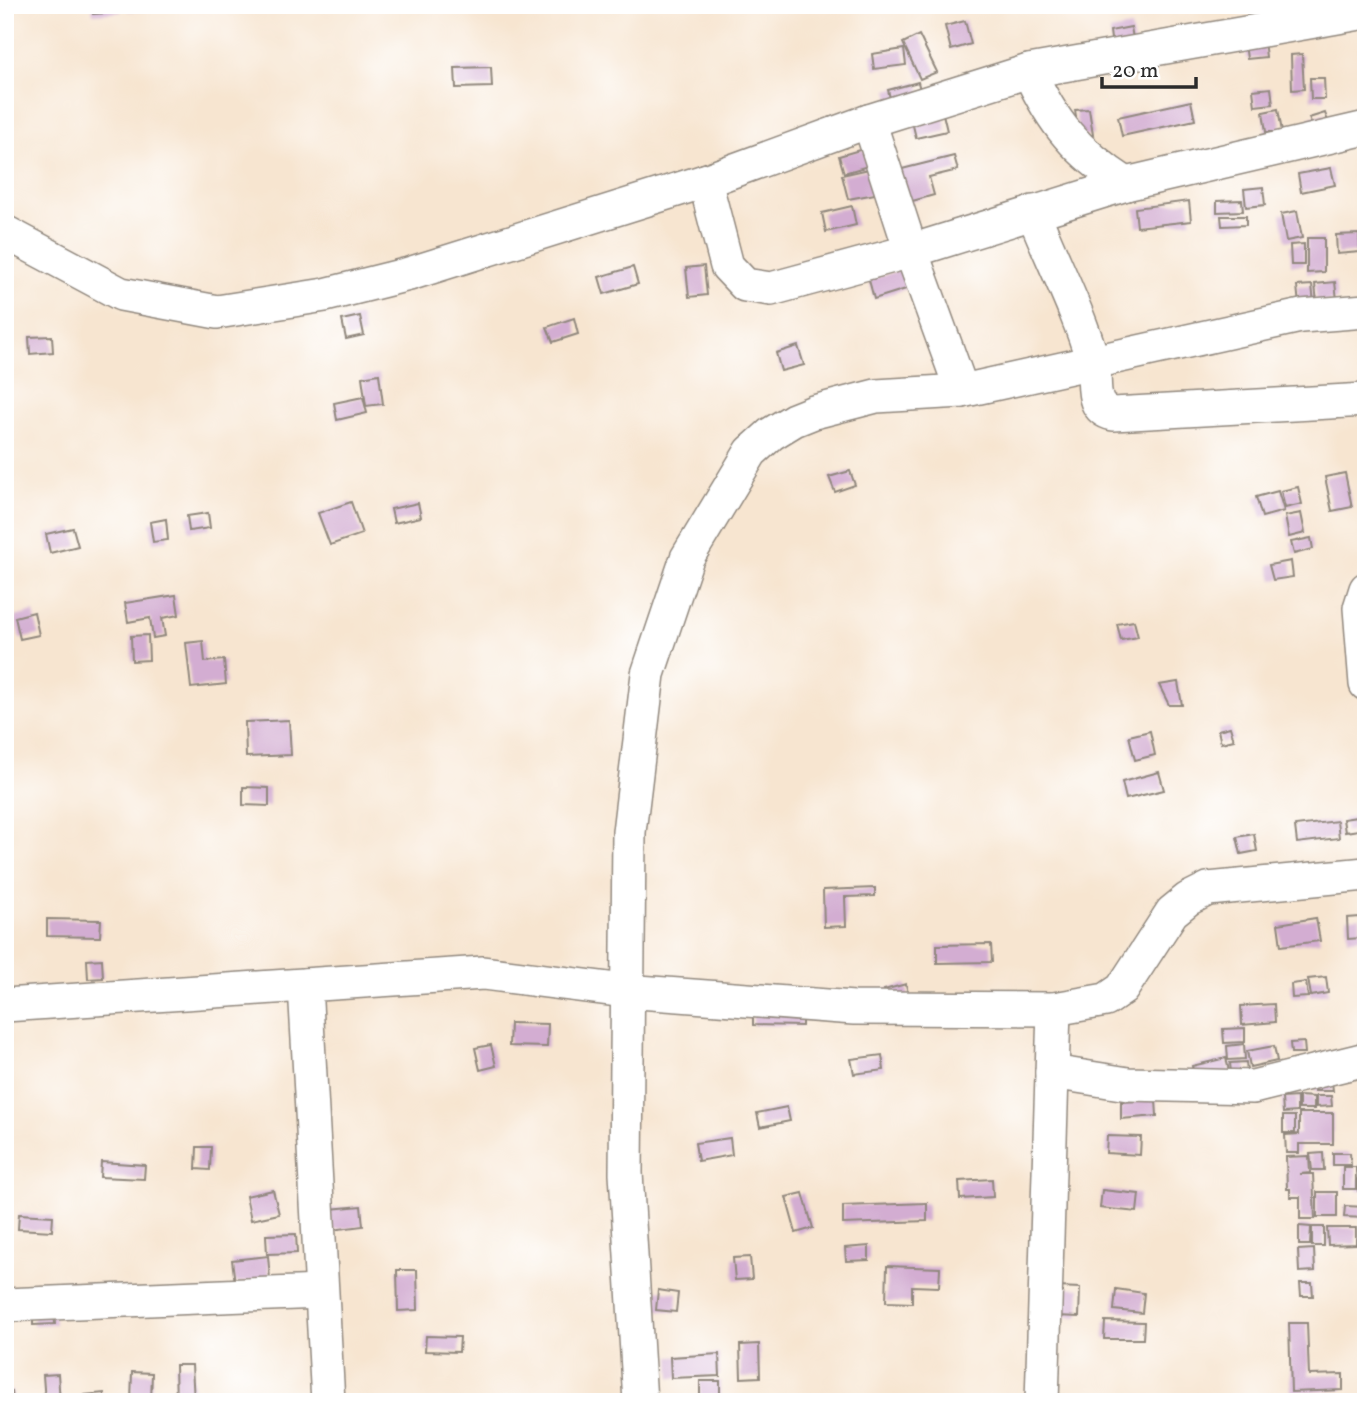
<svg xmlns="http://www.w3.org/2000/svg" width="1371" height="1407" font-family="Vollkorn,serif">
	<rect width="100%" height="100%" fill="#fff"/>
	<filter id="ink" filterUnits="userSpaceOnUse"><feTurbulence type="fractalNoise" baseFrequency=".0143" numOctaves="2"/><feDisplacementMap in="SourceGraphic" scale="14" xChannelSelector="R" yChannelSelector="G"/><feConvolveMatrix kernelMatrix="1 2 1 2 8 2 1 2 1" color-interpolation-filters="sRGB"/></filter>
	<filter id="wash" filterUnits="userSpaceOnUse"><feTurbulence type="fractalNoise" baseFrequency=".00686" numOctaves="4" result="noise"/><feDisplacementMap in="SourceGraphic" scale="28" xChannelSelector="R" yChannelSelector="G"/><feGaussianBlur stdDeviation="1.57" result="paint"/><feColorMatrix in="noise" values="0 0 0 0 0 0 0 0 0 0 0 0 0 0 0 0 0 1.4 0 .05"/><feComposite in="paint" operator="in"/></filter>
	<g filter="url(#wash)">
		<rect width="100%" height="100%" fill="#f7e5d0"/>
		<g id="blocks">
			<g fill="#d3add2">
				<path d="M92,5h29v7l-28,2z"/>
				<rect x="128" y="5" width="20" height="6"/>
				<path d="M965,21l6,23 -20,6 -6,-24z"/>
				<path d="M1131,27l3,17 -22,3 -2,-16z"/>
				<path d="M919,35l18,37 -17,7 -17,-36z"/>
				<path d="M1264,41l2,16 -19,2 -2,-16z"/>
				<path d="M904,49l2,16 -32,4 -2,-15z"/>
				<path d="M1302,54l2,35 -12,1 -1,-35z"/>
				<path d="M491,67l1,20 -36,1 -1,-20z"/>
				<path d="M1310,78h14l1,21h-14z"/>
				<path d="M918,82l4,16 -30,8 -4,-16z"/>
				<path d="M1271,88l2,16 -18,2 -2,-16z"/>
				<path d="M1191,101l4,19 -73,16 -4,-19z"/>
				<path d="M1089,109l4,26 -14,2 -4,-27z"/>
				<path d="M1278,109l4,23h-16l-3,-20z"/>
				<path d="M1325,113l4,11 -16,5 -4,-11z"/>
				<path d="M943,114l4,17 -31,7 -4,-17z"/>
				<path d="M863,149l5,17 -24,7 -5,-17z"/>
				<path d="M954,156l4,14 -29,7 5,18 -36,10 -8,-33z"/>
				<path d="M1331,168l4,17 -34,7 -3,-18z"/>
				<path d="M869,169l6,25 -27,5 -6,-24z"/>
				<path d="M1263,187l2,18 -19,2 -2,-18z"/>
				<path d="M1242,200l1,11 -26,1v-11z"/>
				<path d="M1189,201l2,20 -54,6 -2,-19z"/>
				<path d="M852,206l4,19 -30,7 -4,-19z"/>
				<path d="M1297,211l5,27 -16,3 -5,-27z"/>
				<path d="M1221,216h25v9l-24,1z"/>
				<path d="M1359,234l1,18 -23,2 -1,-19z"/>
				<path d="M1307,238h17v34l-17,1z"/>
				<path d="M1304,244v21h-13l-1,-20z"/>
				<path d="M704,266l3,29 -18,2 -3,-29z"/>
				<path d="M633,267l5,17 -34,10 -5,-17z"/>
				<path d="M904,269l5,19 -35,11 -5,-19z"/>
				<path d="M1335,282l2,18 -20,3 -2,-19z"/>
				<path d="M1312,285l2,19 -15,1 -2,-19z"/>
				<path d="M360,316l4,19 -18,4 -4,-19z"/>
				<path d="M574,318l4,16 -25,8 -6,-15z"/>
				<path d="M52,336l1,16 -23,2 -1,-17z"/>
				<path d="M798,346l6,19 -23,6 -5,-18z"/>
				<path d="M379,374l4,30 -17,2 -4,-29z"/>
				<path d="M363,397l4,16 -30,7 -3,-17z"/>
				<path d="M850,471l5,14 -20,7 -6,-15z"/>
				<path d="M1345,473l7,34 -20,4 -7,-34z"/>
				<path d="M1298,487l4,17 -17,4 -4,-17z"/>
				<path d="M1278,491l6,20 -22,6 -6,-20z"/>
				<path d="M351,502l11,32 -32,11 -12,-32z"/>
				<path d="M418,503l3,14 -27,6 -3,-14z"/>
				<path d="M208,513l2,15 -21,3 -2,-15z"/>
				<path d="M1301,513l4,20 -16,4 -4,-21z"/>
				<path d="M166,519l2,21 -15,2 -3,-20z"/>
				<path d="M73,528l5,18 -28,7 -4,-19z"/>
				<path d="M1311,538l2,11 -19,5 -3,-12z"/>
				<path d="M1291,561l2,16 -20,3 -4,-15z"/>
				<path d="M176,595l3,20 -17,3 3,18 -12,2 -3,-20 -22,4 -3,-19z"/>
				<path d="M34,612l5,23 -19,4 -5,-22z"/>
				<path d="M1134,621l4,16 -17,3 -4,-16z"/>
				<path d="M148,635l1,25 -17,1 -1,-25z"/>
				<path d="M203,641l2,21 19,-2 2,24 -35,4 -5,-45z"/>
				<path d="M1178,682l4,23h-13l-10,-20z"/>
				<path d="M289,720l2,35 -45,2 -1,-35z"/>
				<path d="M1230,727l4,13 -13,3 -3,-13z"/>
				<path d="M1150,731l5,24 -20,5 -6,-24z"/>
				<path d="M1159,772l5,18 -38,9 -4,-17z"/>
				<path d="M243,787l26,1v18l-26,-1z"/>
				<path d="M1357,817l2,13 -14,2 -2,-13z"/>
				<path d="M1337,821l2,17 -42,5 -2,-17z"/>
				<path d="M1254,834l3,17 -16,3 -4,-17z"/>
				<path d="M875,888v8l-30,1 1,29 -22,1 -1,-37z"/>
				<path d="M1360,917l1,21 -13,1 -1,-21z"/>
				<path d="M1316,918l4,23 -39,5 -3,-22z"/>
				<path d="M47,919l54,1 -1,17 -53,-1z"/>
				<path d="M991,944l1,18 -55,1v-18z"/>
				<path d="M102,959l1,19 -15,1 -1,-19z"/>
				<path d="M1326,977l2,16 -17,3 -3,-17z"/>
				<path d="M1306,982l2,15 -16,1 -1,-14z"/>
				<path d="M906,984l4,19 -22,5 -4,-18z"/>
				<path d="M753,1003l49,1v22l-49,-1z"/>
				<path d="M1274,1004l1,18 -33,3 -1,-19z"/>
				<path d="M510,1023l38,1 -1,23 -38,-1z"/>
				<path d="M1245,1028v14l-21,1 -1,-14z"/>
				<path d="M1304,1042l1,11h-14l-1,-10z"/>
				<path d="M1244,1044l1,15 -17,1 -1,-14z"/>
				<path d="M491,1045l5,21 -16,4 -5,-22z"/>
				<path d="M1274,1046l3,15 -27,6 -3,-16z"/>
				<path d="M882,1055l2,15 -30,4 -3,-15z"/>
				<path d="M1226,1058l5,22 -34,7 -5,-21z"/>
				<path d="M1246,1062l2,19 -16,1 -2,-19z"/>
				<path d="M1332,1082l1,9h-18v-8z"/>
				<path d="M1299,1096l15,1v12h-15z"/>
				<path d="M1316,1096h15l1,10 -16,1z"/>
				<path d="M1297,1097v15l-14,1 -1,-15z"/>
				<path d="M1156,1100l1,16 -36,3v-17z"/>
				<path d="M787,1107l3,14 -30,6 -3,-14z"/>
				<path d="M1299,1113h34v31h-34v9h-13l-1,-18 14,-1z"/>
				<rect x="1283" y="1116" width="12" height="17"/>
				<path d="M1107,1136l34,1 -1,18 -34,-2z"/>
				<path d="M730,1138l2,17 -34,6 -3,-18z"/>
				<path d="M197,1147h14l-1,23 -14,-1z"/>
				<path d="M1323,1153l1,17h-12l-2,-16z"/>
				<path d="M1333,1153h17l1,12h-18z"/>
				<path d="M1309,1156l1,17 -10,1h13l2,45h-15v-22h-10v-8h-3l-1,-32z"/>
				<path d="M101,1162l44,3 -1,14 -44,-2z"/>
				<rect x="1343" y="1167" width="13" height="22"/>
				<path d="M1366,1178v13h-8v-12z"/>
				<path d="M992,1179l1,18 -33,2 -1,-18z"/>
				<path d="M273,1190l6,24 -28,6 -5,-24z"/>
				<path d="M1102,1190l37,4 -2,18 -37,-4z"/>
				<rect x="1317" y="1192" width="20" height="25"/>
				<path d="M803,1193l10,35 -17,5 -10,-36z"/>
				<path d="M927,1203v18l-84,3v-18z"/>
				<path d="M361,1206l2,20 -31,4 -2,-21z"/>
				<path d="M1345,1206l21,1v11l-22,-1z"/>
				<path d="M19,1214l34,2 -1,15 -34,-2z"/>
				<path d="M1299,1226l12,1 -1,18h-11z"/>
				<rect x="1312" y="1227" width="12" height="19"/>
				<path d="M1327,1228h29v16l-28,1z"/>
				<path d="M296,1234l1,19 -30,1 -1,-19z"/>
				<path d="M869,1246v14l-23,1 -1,-13z"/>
				<path d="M1314,1249l1,22 -16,1 -1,-22z"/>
				<path d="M268,1256l2,23 -35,4 -3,-23z"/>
				<path d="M750,1257l2,22 -17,1 -2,-22z"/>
				<path d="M887,1266l53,2 -1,19 -27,-1v17l-26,-1z"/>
				<path d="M397,1270h20l1,40 -20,1z"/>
				<path d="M1300,1283h12l1,13h-12z"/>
				<path d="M1057,1287l23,1 -1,29 -23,-1z"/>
				<path d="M1116,1289l28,4 -2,20 -28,-3z"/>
				<path d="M658,1290l20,3 -2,19 -20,-2z"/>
				<path d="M54,1311l1,13 -22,1v-13z"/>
				<path d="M1105,1321l39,1 -1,17h-39z"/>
				<path d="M1289,1323h18l2,52 34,-1v16l-52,2z"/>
				<path d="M426,1336l34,1 -1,15 -34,-1z"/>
				<path d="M759,1344l1,33 -19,1 -1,-33z"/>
				<path d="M719,1354l1,22 -49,2 -1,-21z"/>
				<path d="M175,1365h17l2,37h-18z"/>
				<path d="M132,1372l20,1 -1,29h-20z"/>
				<path d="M58,1374l2,28h-15l-2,-27z"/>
				<rect x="700" y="1381" width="20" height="15"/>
				<path d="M12,1391l1,11h-8v-10z"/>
				<path d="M104,1393l1,9h-20v-7z"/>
			</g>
		</g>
	</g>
	<g filter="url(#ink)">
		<use href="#blocks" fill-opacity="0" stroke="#91887e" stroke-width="2"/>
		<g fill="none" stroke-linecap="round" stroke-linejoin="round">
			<defs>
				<g id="minor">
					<path d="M1029,71c24,53 48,81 97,113"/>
					<path d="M869,121l42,130 51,140"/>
					<path d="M705,181l22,85 18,19 26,4 140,-38 215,-67 240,-56"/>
					<path d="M1033,212c18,46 46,100 59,147 6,21 -5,49 21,55l253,-14"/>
					<path d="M5,232l116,62 96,18 108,-17 84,-21 296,-93 164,-60 160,-50 337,-59"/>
					<path d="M1366,589l-6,19 6,76"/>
					<path d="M305,985l23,417"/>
					<path d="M5,1005l478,-32 142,18 229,17 200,1 52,-9 16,-11 50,-77 16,-13 20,-10 158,-15"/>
					<path d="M1052,1072l76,12 125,3 113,-28"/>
					<path d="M5,1305l316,-13"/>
					<path d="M640,1402l-14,-229 3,-341 19,-158 39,-116 64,-106 20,-18 23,-14 20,-8 62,-16 86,-5 339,-75 65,-5"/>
					<path d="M1042,1402l12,-393"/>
				</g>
			</defs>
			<use href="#minor" stroke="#91887e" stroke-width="36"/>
			<use href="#minor" stroke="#fff" stroke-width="33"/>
		</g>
	</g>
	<rect width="1371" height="1407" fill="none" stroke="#fff" stroke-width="28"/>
	<path d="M1102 77v10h94v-10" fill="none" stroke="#2b2b2b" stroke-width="3.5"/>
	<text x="1112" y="77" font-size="21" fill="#2b2b2b" stroke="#ffffff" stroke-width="5" paint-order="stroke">20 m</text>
</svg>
